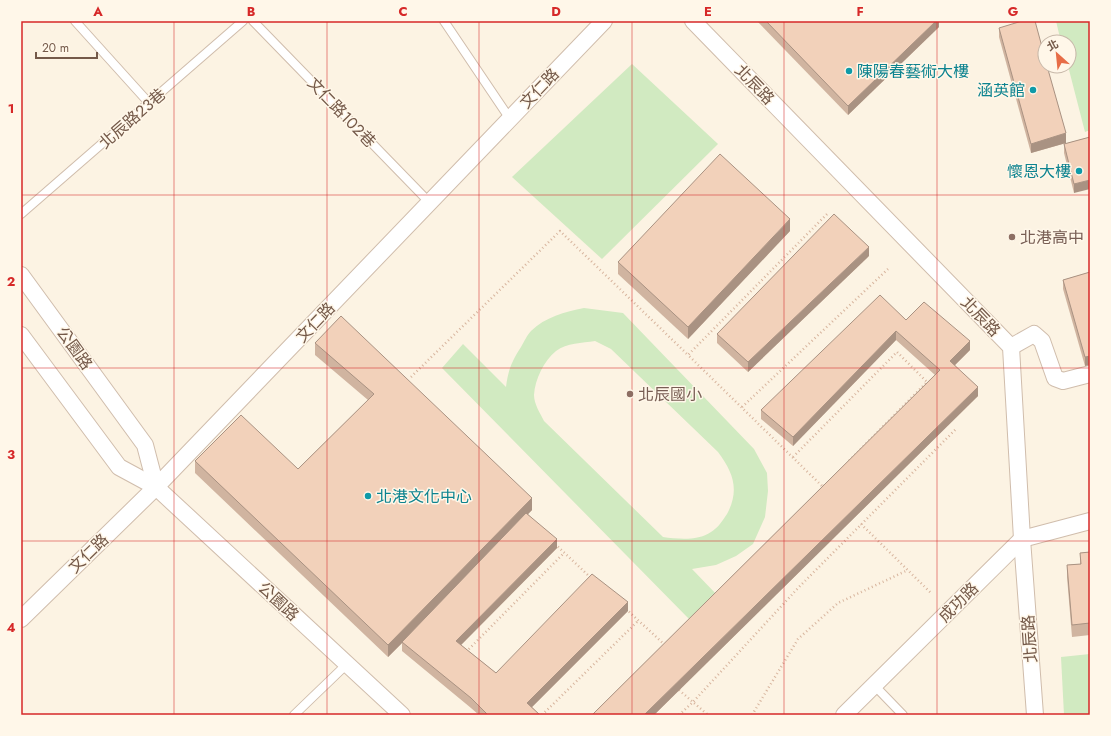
<svg xmlns="http://www.w3.org/2000/svg" width="1111" height="736" font-family="Jost,'Noto Sans TC',sans-serif">
	<rect width="100%" height="100%" fill="#fcf3e3"/>
	<g fill="#d1eac1" fill-rule="evenodd">
		<path d="M1056,21h34v109l-5,2 -17,-66h1v-24h-8z"/>
		<path d="M632,64l86,80 -116,115 -90,-82z"/>
		<path d="M584,308l39,5 131,136 13,24 1,18 -3,26 -12,27 -17,12 -20,9 -24,4 27,28 -28,24 -249,-253 21,-24 43,43c2,-17 6,-26 15,-40 3,-5 6,-12 10,-16 14,-14 34,-19 53,-23zM595,341l16,8 107,103c15,20 22,38 9,62 -4,6 -9,14 -16,18 -13,9 -33,7 -48,5l-119,-116c-4,-8 -10,-17 -10,-26 1,-16 10,-34 22,-44 11,-8 26,-8 39,-10z"/>
		<path d="M1090,654v61h-26l-3,-58z"/>
	</g>
	<g fill="none" stroke-linecap="round" stroke-linejoin="round">
		<defs>
			<g id="lane">
				<path d="M75,21l74,82"/>
				<path d="M253,21l177,182"/>
				<path d="M444,21l66,98"/>
				<path d="M21,214l222,-193"/>
				<path d="M874,685l29,30"/>
				<path d="M294,715l53,-51"/>
			</g>
			<g id="street">
				<path d="M693,21l318,326 11,192 13,176"/>
				<path d="M21,275l124,170 11,42"/>
				<path d="M21,335l98,132 37,20 246,228"/>
				<path d="M1011,347l23,-13 8,7 13,37 8,3 27,-7"/>
				<path d="M21,619l135,-132 448,-466"/>
				<path d="M844,715l178,-176 68,-18"/>
			</g>
		</defs>
		<use href="#lane" stroke="#d0bdac" stroke-width="10"/>
		<use href="#street" stroke="#d0bdac" stroke-width="18"/>
		<g stroke="#d7b49d" stroke-width="2.5" stroke-dasharray="1 3" stroke-linecap="butt">
			<path d="M411,377l149,-146 128,124"/>
			<path d="M742,407l146,-138"/>
			<path d="M793,457l104,-105 30,30 -79,80"/>
			<path d="M824,485l-1,2 -135,-132 141,-143"/>
			<path d="M861,524l71,70"/>
			<path d="M555,544l36,34"/>
			<path d="M626,609l39,36"/>
			<path d="M466,652l98,-99"/>
			<path d="M679,690l29,25"/>
			<path d="M542,715l96,-94"/>
			<path d="M679,715l14,-13 106,-115 158,-159"/>
			<path d="M752,715l46,-76 40,-36 70,-33"/>
		</g>
		<use href="#lane" stroke="#fff" stroke-width="8"/>
		<use href="#street" stroke="#fff" stroke-width="16"/>
	</g>
	<g fill="#d0b4a0">
		<path d="M757,21h182v6l-91,88z"/>
		<path d="M999,28l67,115 -35,10 -32,-116z"/>
		<path d="M1090,137l-16,56 -10,-40v-9z"/>
		<path d="M790,231l-102,108 -70,-65v-12z"/>
		<path d="M869,256l-121,116 -31,-29v-9z"/>
		<path d="M1090,272l-5,94 -22,-77v-9z"/>
		<path d="M906,320l64,30 -15,15 23,31 -324,319h-62l343,-340 -39,-35 -103,106 -32,-27v-9z"/>
		<path d="M315,343l217,167 -4,4 29,34 -96,97 35,28 132,-62 -96,96 8,8h-61l-8,-7 -69,-57v-8l-14,14 -193,-184v-12l103,8 70,-69 -53,-45z"/>
		<path d="M1090,552v83l-18,2 -5,-60v-12l13,-1v-11z"/>
	</g>
	<g fill="#a99282">
		<path d="M936,21h3v6l-91,88v-9z"/>
		<path d="M1066,133v10l-35,10v-9z"/>
		<path d="M1090,180v9l-16,4v-9z"/>
		<path d="M790,219v12l-102,108v-12z"/>
		<path d="M869,247v9l-121,116v-10z"/>
		<path d="M896,331v9l-103,106v-9z"/>
		<path d="M970,341v9l-20,20v-9z"/>
		<path d="M1090,356v9l-5,1v-9z"/>
		<path d="M978,387v9l-324,319h-10z"/>
		<path d="M532,498v12l-129,132h-1v1l-14,14v-12z"/>
		<path d="M557,539v9l-101,102v-9z"/>
		<path d="M628,602v9l-101,101v-9z"/>
	</g>
	<g fill="#f2d1ba" stroke="#a99282">
		<path d="M766,21h170l-88,85z"/>
		<path d="M1022,21h13l10,37v8h2l19,67 -35,11 -32,-116z"/>
		<path d="M1090,137v43l-16,4 -10,-40z"/>
		<path d="M720,154l70,65 -102,108 -70,-65z"/>
		<path d="M834,214l35,33 -121,115 -31,-28z"/>
		<path d="M1090,272v84l-5,1 -22,-77z"/>
		<path d="M880,295l26,25 18,-18 46,39 -20,20 28,26 -334,328h-52l348,-345 -44,-39 -103,106 -32,-27z"/>
		<path d="M341,316l191,182 -144,147 -193,-184 46,-46 57,54 76,-75 -59,-51z"/>
		<path d="M526,513l31,26 -101,102 40,32 96,-99 36,28 -101,101 13,12h-52l-17,-17 -69,-56z"/>
		<path d="M1090,552v71l-18,2 -5,-60 14,-1 -1,-11z"/>
	</g>
	<path fill="none" stroke="#d62828" stroke-width="1" stroke-opacity="0.55" d="M174,21v694M327,21v694M479,21v694M632,21v694M784,21v694M937,21v694M21,195h1069M21,368h1069M21,541h1069"/>
	<g fill="#0f9aa8" stroke="#fff7e9" stroke-width="1.5">
		<circle cx="849" cy="71" r="4"/>
		<circle cx="1033" cy="90" r="4"/>
		<circle cx="1079" cy="171" r="4"/>
		<circle cx="368" cy="496" r="4"/>
	</g>
	<g fill="#8d6e63" stroke="#fff7e9" stroke-width="1.5">
		<circle cx="1012" cy="237" r="4"/>
		<circle cx="630" cy="394" r="4"/>
	</g>
	<g text-anchor="middle" stroke-width="3" stroke-linejoin="round" paint-order="stroke">
		<g font-size="16" fill="#0d838f" stroke="#fff7e9" text-anchor="start">
			<text x="857" y="77">陳陽春藝術大樓</text>
			<text x="1025" y="96" text-anchor="end">涵英館</text>
			<text x="1071" y="177" text-anchor="end">懷恩大樓</text>
			<text x="376" y="502">北港文化中心</text>
		</g>
		<g font-size="16" fill="#745949" stroke="#fff7e9">
			<text transform="translate(755 84) rotate(46)" y="6">北辰路</text>
			<text transform="translate(539 88) rotate(-46)" y="6">文仁路</text>
			<text transform="translate(342 112) rotate(46)" y="6">文仁路102巷</text>
			<text transform="translate(132 118) rotate(-41)" y="6">北辰路23巷</text>
			<text transform="translate(981 316) rotate(46)" y="6">北辰路</text>
			<text transform="translate(315 322) rotate(-46)" y="6">文仁路</text>
			<text transform="translate(75 348) rotate(54)" y="6">公園路</text>
			<text transform="translate(88 553) rotate(-44)" y="6">文仁路</text>
			<text transform="translate(279 601) rotate(43)" y="6">公園路</text>
			<text transform="translate(958 602) rotate(-45)" y="6">成功路</text>
			<text transform="translate(1029 639) rotate(-94)" y="6">北辰路</text>
		</g>
		<g font-size="16" fill="#785e54" stroke="#fff7e9" text-anchor="start">
			<text x="1020" y="243">北港高中</text>
			<text x="638" y="400">北辰國小</text>
		</g>
	</g>
	<rect width="1111" height="736" fill="none" stroke="#fff7e9" stroke-width="44"/>
	<g transform="translate(1057 54) rotate(333)"><circle r="19" fill="#fff7e9" stroke="#c7b8a9"/>
	<path d="M0-3L7 15L0 10L-7 15Z" fill="#e76d47"/>
	<text y="-6" font-size="11" font-weight="bold" text-anchor="middle" fill="#745949">北</text>
	</g>
	<path d="M36 52v6h61v-6" fill="none" stroke="#745949" stroke-width="2"/>
	<text x="42" y="52" font-size="12" fill="#745949" stroke="#fff7e9" stroke-width="3" paint-order="stroke">20 m</text>
	<rect x="22" y="22" width="1067" height="692" fill="none" stroke="#d62828" stroke-width="1.5"/>
	<g font-size="13" text-anchor="middle" font-weight="bold" fill="#d62828">
		<text x="98" y="16">A</text>
		<text x="251" y="16">B</text>
		<text x="403" y="16">C</text>
		<text x="556" y="16">D</text>
		<text x="708" y="16">E</text>
		<text x="860" y="16">F</text>
		<text x="1013" y="16">G</text>
		<text x="11" y="113">1</text>
		<text x="11" y="286">2</text>
		<text x="11" y="459">3</text>
		<text x="11" y="632">4</text>
	</g>
</svg>
